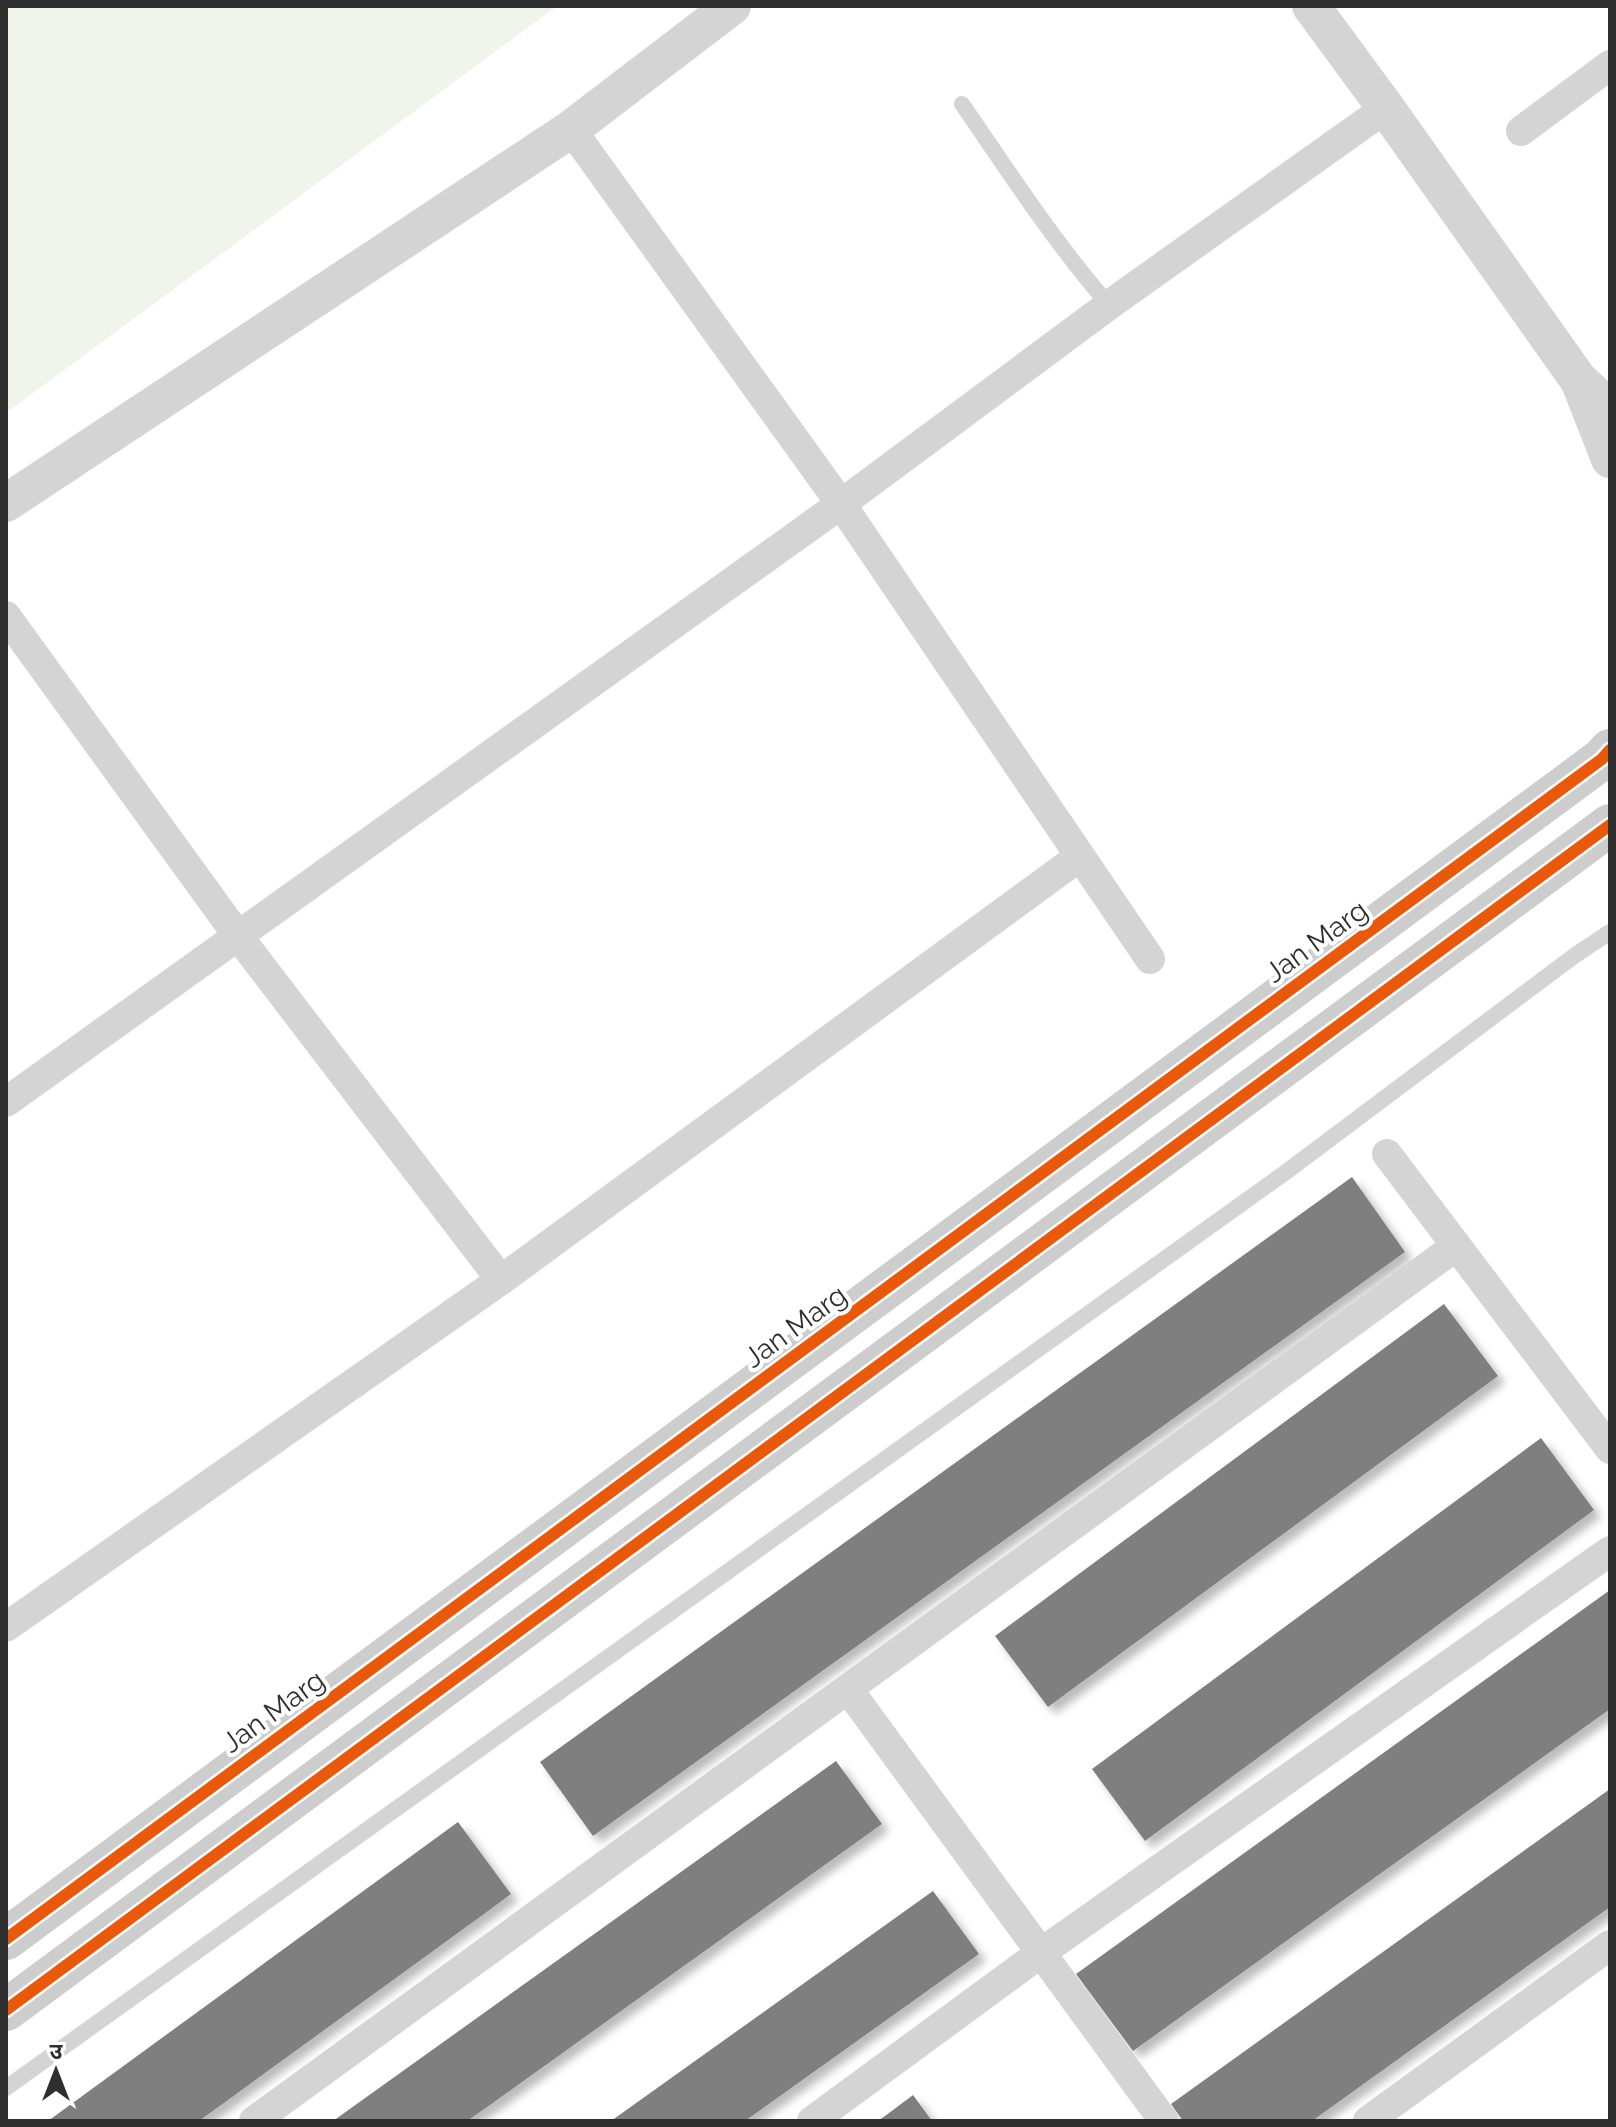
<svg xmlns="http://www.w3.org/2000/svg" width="1616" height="2127" font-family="Raleway,'Noto Sans Devanagari',sans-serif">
	<defs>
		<filter id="shadow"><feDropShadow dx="7" dy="7" stdDeviation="4" flood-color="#0004"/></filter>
	</defs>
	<rect width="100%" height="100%" fill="#fff"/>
	<path fill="#f0f5eb" d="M6,6h551l-551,407z"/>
	<g fill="#7f7f7f" filter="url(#shadow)">
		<path d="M1352,1177l53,75 -812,584 -53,-74z"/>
		<path d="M1444,1304l54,72 -450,331 -53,-71z"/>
		<path d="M1541,1438l53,72 -449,331 -53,-72z"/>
		<path d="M1610,1590v119l-477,342 -57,-77z"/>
		<path d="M836,1761l46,63 -392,281 -23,16h-134z"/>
		<path d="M1610,1789v118l-298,214h-129l-12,-17z"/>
		<path d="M458,1822l53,72 -27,20 -285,207h-151z"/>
		<path d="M933,1891l46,63 -234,167h-134z"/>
		<path d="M913,2095l19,26h-54l7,-5z"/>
	</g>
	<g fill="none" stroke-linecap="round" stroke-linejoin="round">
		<g stroke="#d4d4d4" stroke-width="16">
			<path d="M962,104c47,68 92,138 147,201"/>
			<path d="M6,2088l1280,-916 288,-216 36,-24"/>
		</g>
		<g stroke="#d4d4d4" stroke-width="30">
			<path d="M571,129l270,375 309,455"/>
			<path d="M1521,131l89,-66"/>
			<path d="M6,616l232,320 263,344"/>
			<path d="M6,1102l835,-598 268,-199 277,-197"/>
			<path d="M1387,1154l223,295"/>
			<path d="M6,1627l495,-347 578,-423"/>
			<path d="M848,1689l316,432"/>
			<path d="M254,2121l1201,-874"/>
			<path d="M812,2121l230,-169 568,-401"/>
			<path d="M1368,2121l242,-176"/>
		</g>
		<g stroke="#d4d4d4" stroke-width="38">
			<path d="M1311,6l75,102 192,271 32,30"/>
			<path d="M1581,385l29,74"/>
			<path d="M6,503l565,-374 161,-123"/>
		</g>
		<g stroke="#cdcdcd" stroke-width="42">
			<path d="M6,1939l1596,-1180 8,-9"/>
			<path d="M6,2010l1604,-1185"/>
		</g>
		<defs>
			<g id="cycleway">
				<path d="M6,1939l1596,-1180 8,-9"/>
				<path d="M6,2010l1604,-1185"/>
			</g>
		</defs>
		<use href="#cycleway" stroke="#fff" stroke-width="17"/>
		<use href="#cycleway" stroke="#e8590c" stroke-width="12"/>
	</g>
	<g text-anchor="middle" stroke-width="8" stroke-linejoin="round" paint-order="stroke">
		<g font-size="28" fill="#2f2f2f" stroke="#fff">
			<text transform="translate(1316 941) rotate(-36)" y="10">Jan Marg</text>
			<text transform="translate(795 1326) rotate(-36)" y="10">Jan Marg</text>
			<text transform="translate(273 1711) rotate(-36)" y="10">Jan Marg</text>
		</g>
	</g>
	<rect width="1616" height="2127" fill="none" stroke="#2f2f2f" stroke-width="16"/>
	<g transform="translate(56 2071)" stroke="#ffffff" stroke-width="6" paint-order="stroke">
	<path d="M0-6L14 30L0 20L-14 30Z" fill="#2f2f2f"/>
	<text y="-12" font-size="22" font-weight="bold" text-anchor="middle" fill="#2f2f2f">उ</text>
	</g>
</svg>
